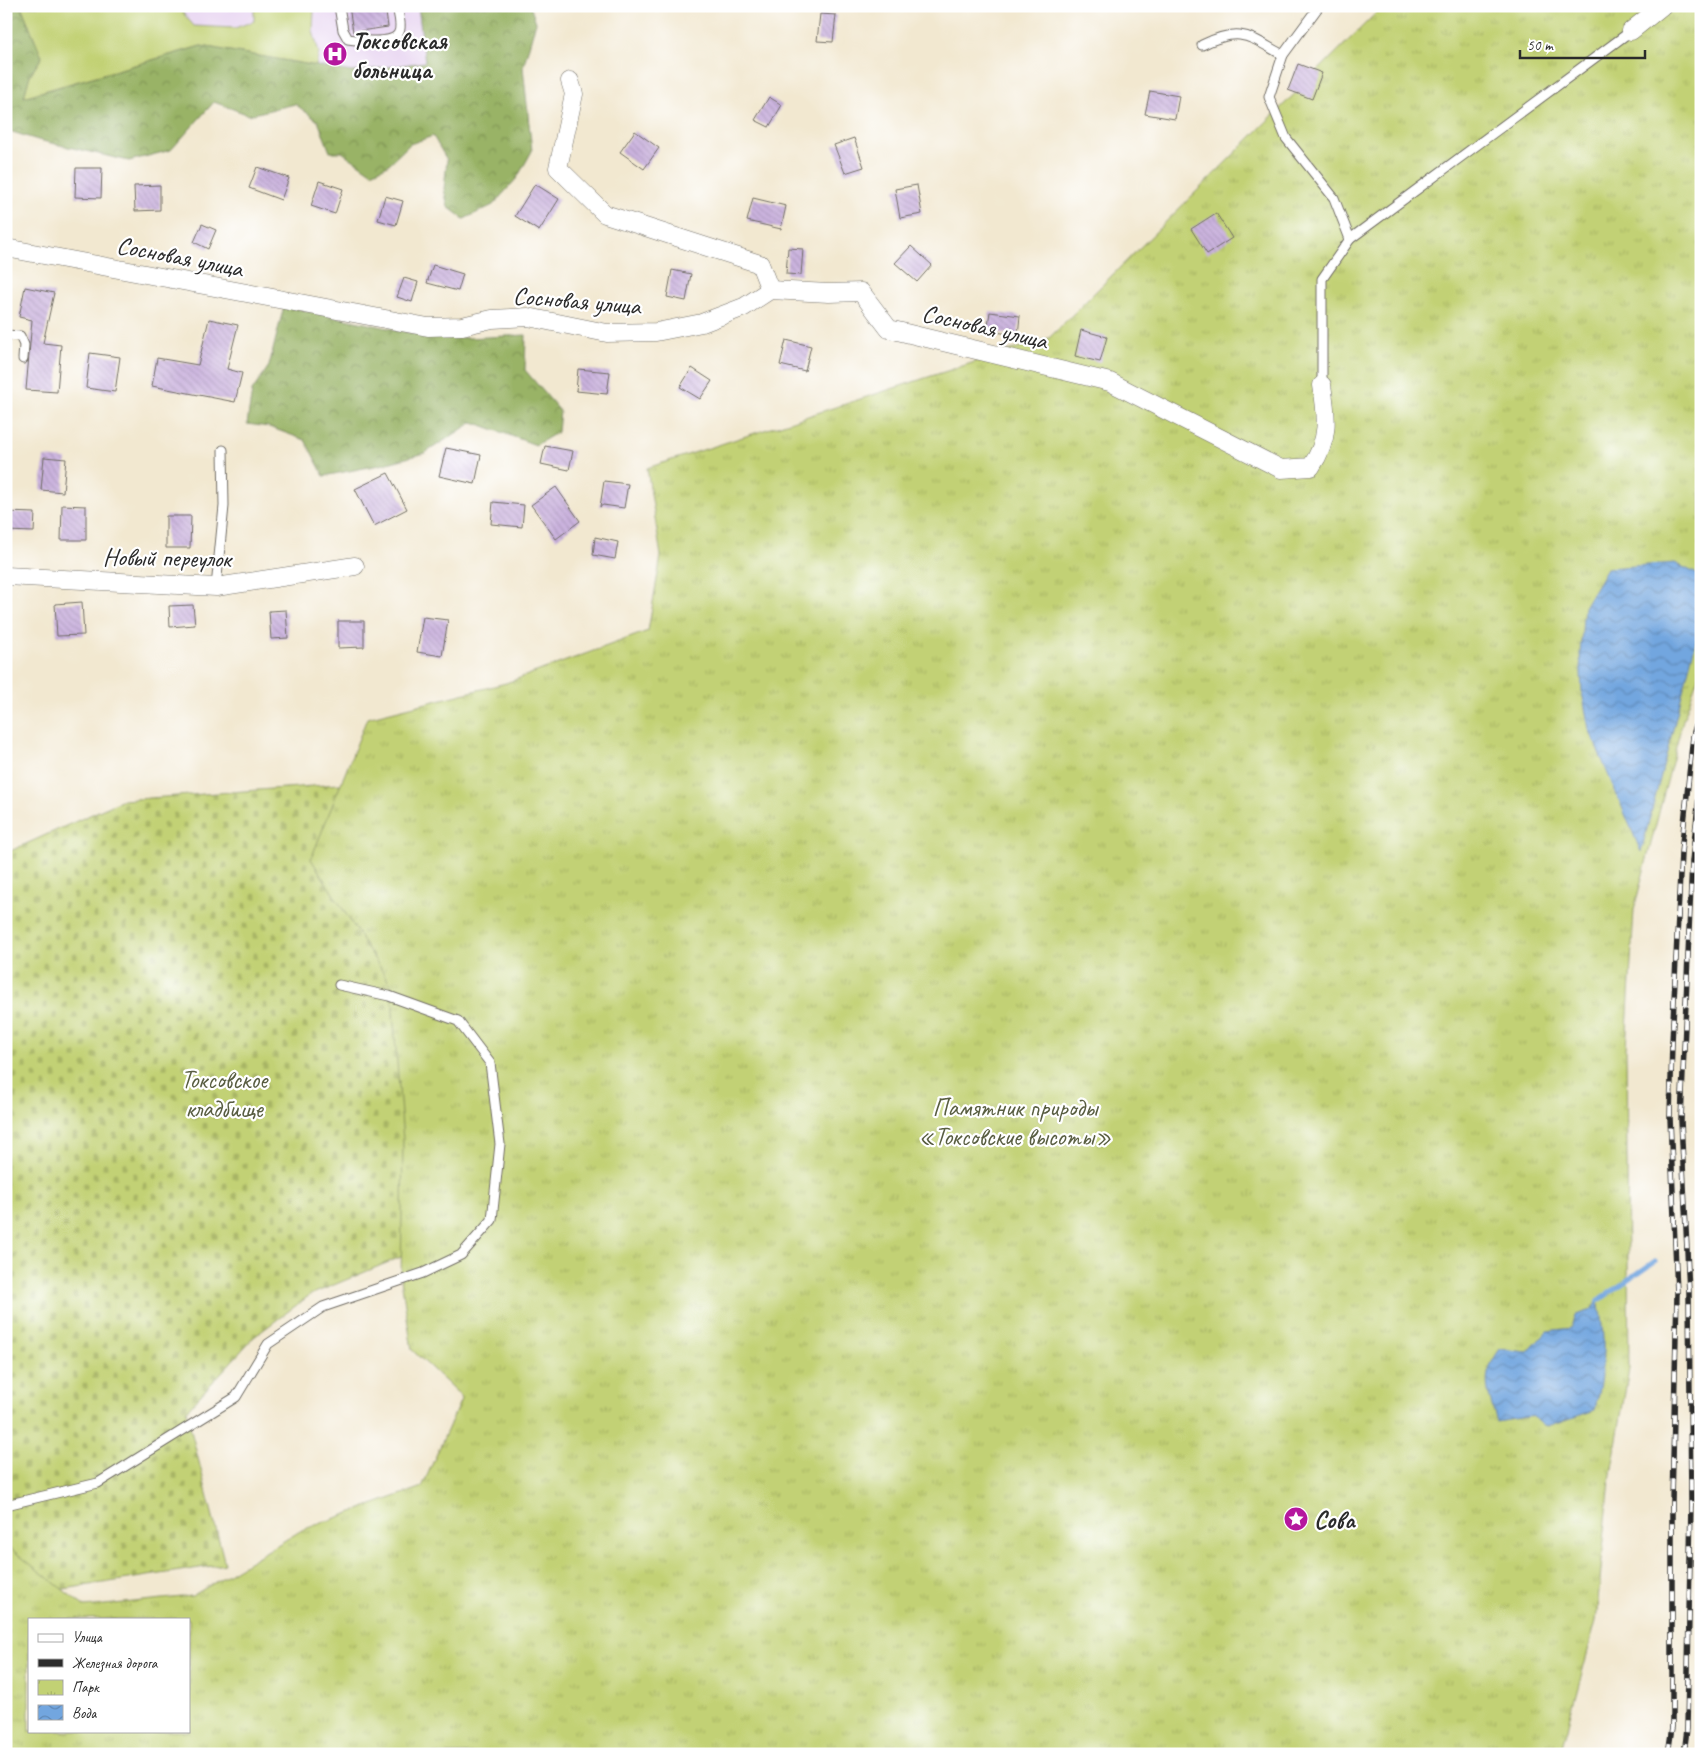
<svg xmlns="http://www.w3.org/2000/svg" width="1707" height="1760" font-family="Caveat,sans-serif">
	<defs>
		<pattern id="forest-crowns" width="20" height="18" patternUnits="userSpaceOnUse" patternTransform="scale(1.25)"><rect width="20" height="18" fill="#99b366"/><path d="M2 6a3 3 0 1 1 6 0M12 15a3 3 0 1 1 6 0" fill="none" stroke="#7d9254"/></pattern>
		<pattern id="cemetery-stones" width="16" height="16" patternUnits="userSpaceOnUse" patternTransform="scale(1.25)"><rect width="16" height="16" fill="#c2d174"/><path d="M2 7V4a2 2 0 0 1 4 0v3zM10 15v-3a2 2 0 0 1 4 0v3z" fill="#a7b465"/></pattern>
		<pattern id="park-tufts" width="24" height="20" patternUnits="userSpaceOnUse" patternTransform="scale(1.25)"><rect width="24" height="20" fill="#c2d174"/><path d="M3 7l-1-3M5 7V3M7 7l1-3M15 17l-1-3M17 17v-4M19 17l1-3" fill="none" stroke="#a7b465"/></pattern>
		<pattern id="water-waves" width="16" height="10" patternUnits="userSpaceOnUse" patternTransform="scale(1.25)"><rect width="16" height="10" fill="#72a6df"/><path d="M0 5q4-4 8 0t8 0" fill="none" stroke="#5e87b5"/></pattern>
		<pattern id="building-back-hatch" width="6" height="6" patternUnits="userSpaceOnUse" patternTransform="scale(1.25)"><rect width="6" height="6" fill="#cbb3de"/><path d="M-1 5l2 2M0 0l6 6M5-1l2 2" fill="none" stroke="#ae9abf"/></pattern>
	</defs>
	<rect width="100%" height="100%" fill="#fff"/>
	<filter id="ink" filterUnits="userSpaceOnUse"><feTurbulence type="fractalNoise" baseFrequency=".02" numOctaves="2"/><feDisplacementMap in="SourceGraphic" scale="10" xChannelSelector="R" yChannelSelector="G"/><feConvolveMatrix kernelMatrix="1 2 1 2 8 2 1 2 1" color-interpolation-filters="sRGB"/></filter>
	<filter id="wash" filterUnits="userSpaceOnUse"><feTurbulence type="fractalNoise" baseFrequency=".0096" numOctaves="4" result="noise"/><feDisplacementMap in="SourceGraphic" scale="20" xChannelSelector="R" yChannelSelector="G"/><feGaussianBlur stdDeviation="1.12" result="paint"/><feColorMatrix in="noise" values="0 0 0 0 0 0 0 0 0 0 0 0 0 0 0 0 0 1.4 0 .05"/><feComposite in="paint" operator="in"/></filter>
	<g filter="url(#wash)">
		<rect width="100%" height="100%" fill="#f2e8d0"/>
		<path fill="#e6d2f0" d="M6,6h412l8,56 -74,10 -151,-26z"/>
		<path fill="#c2d174" stroke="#767e50" d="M21,6h162v7l11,13 41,2 19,-7v-15h57l3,4 -1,21 6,22 -3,13 -115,-20 -178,51 7,-22 12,-18z"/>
		<g fill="url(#forest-crowns)" stroke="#626f48">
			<path d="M6,6h15l21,51 -12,18 -6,22 177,-51 151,26 73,-10 -7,-56h112l6,16 -13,45 9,84 -15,27 -24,27 -29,14 -16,-12 -4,-18 3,-29 -14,-24 -23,8 -22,21 -16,8 -30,-21h-12l-12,-31 -23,-17 -46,11 -35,-13 -43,48 -42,11 -91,-21 -32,-10z"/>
			<path d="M284,306l137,29 47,3 58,-3 -1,35 35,41 -2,21 -22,13 -63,-23 -48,31 -41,11 -60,12 -19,-36 -36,-13 -22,-3 5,-33 17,-25z"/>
		</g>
		<path fill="url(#cemetery-stones)" stroke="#767e50" d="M407,779l1,475 -98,41 -56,42 -68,74 39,153 -219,34v-745l117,-53z"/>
		<path fill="url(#park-tufts)" stroke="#767e50" fill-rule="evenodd" d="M1383,6h318v662l-18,52 -49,189 -8,140 3,320 -19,111 -14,141 -36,133h-1554v-209l79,62 107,-11 110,-66 120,-43 40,-90 -50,-47 -11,-71 2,-139 -12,-155 -80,-126 56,-141 139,-35 142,-52 13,-75 -14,-88 402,-130zM29,1619h160v112h-160z"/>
		<g fill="url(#water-waves)" stroke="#4e6885">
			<path d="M1675,563l26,13v46l-60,230 -52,-123 -7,-37 -2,-38 4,-47 23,-39z"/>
			<path d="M1598,1301c9,41 5,68 -3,109l-50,17 -13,-11 -35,6c-9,-31 -18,-44 3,-73l28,3 19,-21 24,-3 5,-13 16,-5z"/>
		</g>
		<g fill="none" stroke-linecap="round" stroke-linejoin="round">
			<path stroke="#72a6df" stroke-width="5" d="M1598,1301l57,-40"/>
		</g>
		<g id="blocks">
			<g fill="url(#building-back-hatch)">
				<path d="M349,6h36l3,21 -35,5z"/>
				<path d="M820,14l16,1 -3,27 -16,-1z"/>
				<path d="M1298,64l24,9 -10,26 -24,-9z"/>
				<path d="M1150,91l29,5 -4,23 -30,-5z"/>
				<path d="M769,97l13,8 -13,22 -14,-7z"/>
				<path d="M635,131l24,17 -15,21 -24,-17z"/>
				<path d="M854,138l10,29 -19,6 -11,-28z"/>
				<path d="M257,167l32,11 -8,22 -32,-12z"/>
				<path d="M76,168h26l-1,30 -26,-1z"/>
				<path d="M319,181l24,8 -8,25 -24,-8z"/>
				<path d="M535,184l24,15 -20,32 -24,-15z"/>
				<path d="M160,185v25l-25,1 -1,-25z"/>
				<path d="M917,185l5,29 -22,4 -5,-29z"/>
				<path d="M385,196l18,5 -7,24 -18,-5z"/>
				<path d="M753,198l33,8 -5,23 -34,-8z"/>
				<path d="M1216,213l16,25 -25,16 -16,-25z"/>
				<path d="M202,224l14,6 -8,19 -14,-7z"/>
				<path d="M911,246l21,19 -15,17 -22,-19z"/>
				<path d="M788,248l15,1 -2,26 -15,-1z"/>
				<path d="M433,265l30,9 -5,17 -31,-8z"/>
				<path d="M672,270l19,4 -5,27 -19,-4z"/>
				<path d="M404,278l14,4 -6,20 -15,-5z"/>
				<path d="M25,287l29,6 -11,50 18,2 -4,47 -31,-2 6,-70 -13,-3z"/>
				<path d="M990,312l30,4 -2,19 -31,-4z"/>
				<path d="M209,319l29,6 -11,44 15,4 -7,29 -83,-16 5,-28 41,7z"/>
				<path d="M1081,330l26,7 -7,25 -25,-6z"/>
				<path d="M786,340l25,6 -6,25 -25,-6z"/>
				<path d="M90,353l30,4 -5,35 -29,-4z"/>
				<path d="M692,368l20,13 -12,18 -20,-12z"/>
				<path d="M578,369l32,3 -3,22 -31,-3z"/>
				<path d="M545,446l28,5 -4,19 -28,-6z"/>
				<path d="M446,448l35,7 -6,29 -36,-8z"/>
				<path d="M44,457l22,2 -3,33 -22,-2z"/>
				<path d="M388,473l19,36 -33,17 -19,-37z"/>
				<path d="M604,481l24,3 -4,24 -21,-3 -3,2z"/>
				<path d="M556,487l24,34 -24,18 -25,-34z"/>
				<path d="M493,502l31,3 -2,22 -31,-3z"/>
				<path d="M62,505l24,1v34h-25z"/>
				<path d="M6,512l29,1 -1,19 -28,-1z"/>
				<path d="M166,516h25l-1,32h-24z"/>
				<path d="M595,537l23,5 -3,17 -22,-4z"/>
				<path d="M82,602l2,33 -27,1 -2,-32z"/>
				<path d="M193,605l2,20 -25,2 -1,-21z"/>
				<path d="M286,610l2,28 -17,1 -2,-28z"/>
				<path d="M423,617l25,3 -6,36 -25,-4z"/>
				<path d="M338,621h26v26l-26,1z"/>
			</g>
		</g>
	</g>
	<g filter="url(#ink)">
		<use href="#blocks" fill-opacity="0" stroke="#716d65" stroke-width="1"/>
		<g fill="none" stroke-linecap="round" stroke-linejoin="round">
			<defs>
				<g id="service">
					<path d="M339,6l4,24 5,9c11,2 44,5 50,-5 5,-7 0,-20 -1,-28"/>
					<path d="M1319,6l-36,49 -14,42 17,41 48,60 16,41"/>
					<path d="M1202,45c39,-19 46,-9 81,10"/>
					<path d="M6,335l14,1 4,9 -1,14"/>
					<path d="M1322,385v-106l28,-40 281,-208"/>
					<path d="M216,587l8,-81 -1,-56"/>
					<path d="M6,1505l92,-22 138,-86 32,-53 55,-37 100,-34 38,-18 31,-35 8,-76 -10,-81 -32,-42 -69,-25 -50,-11"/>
				</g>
				<g id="minor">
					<path d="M1631,31l31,-25"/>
					<path d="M570,81l4,13 -16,74 47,46 155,50 10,26"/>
					<path d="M6,248l422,79 34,-1 30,-7 36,-2 79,16 49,-1 46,-9 42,-16 26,-17 59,3 32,-1 28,37 221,53 171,87 30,-2c19,-28 16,-50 11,-82"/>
					<path d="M6,576l210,11 139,-21"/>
				</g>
			</defs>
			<use href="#service" stroke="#716d65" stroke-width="11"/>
			<use href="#minor" stroke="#716d65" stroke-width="19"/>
			<use href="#service" stroke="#fff" stroke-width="9"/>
			<use href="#minor" stroke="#fff" stroke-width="18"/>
			<defs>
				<g id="rail">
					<path d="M1668,1754l4,-27v-226l5,-207 -7,-177 2,-74 9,-190 12,-117 8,-30"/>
					<path d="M1684,1754l3,-25 4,-227 -2,-209 -8,-173 11,-259 9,-83"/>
				</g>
			</defs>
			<use href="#rail" stroke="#2b2b2b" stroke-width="5.5"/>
			<use href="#rail" stroke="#fff" stroke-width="4" stroke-dasharray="11" stroke-linecap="butt"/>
		</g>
	</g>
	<defs>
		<symbol id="hospital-disc" viewBox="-11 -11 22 22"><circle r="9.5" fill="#b5179e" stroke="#fff"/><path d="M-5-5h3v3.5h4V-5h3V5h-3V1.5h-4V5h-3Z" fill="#fff"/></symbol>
		<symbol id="sight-disc" viewBox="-11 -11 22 22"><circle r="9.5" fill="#b5179e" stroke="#fff"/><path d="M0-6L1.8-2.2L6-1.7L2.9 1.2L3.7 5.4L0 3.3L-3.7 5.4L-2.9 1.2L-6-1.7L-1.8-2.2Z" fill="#fff"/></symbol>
	</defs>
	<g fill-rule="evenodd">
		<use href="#hospital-disc" x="321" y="40" width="28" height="28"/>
		<use href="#sight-disc" x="1282" y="1505" width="28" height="28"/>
	</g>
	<g text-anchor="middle" stroke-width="4.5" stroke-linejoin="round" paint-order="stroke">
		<g font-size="25" font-weight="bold" fill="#2b2b2b" stroke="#fff" text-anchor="start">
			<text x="352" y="49">Токсовская<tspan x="352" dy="29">больница</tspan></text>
			<text x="1314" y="1528">Сова</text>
		</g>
		<g font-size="25" fill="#2b2b2b" stroke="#fff">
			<text transform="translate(180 256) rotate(11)" y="9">Сосновая улица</text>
			<text transform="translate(577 300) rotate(5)" y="9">Сосновая улица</text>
			<text transform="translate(985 326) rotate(13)" y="9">Сосновая улица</text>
			<text transform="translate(167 557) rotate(1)" y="9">Новый переулок</text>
		</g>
		<g font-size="25" fill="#585d41" stroke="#fff">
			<text x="224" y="1088">Токсовское<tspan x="224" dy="29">кладбище</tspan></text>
			<text x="1015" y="1116">Памятник природы<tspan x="1015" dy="29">«Токсовские высоты»</tspan></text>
		</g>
	</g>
	<rect width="1707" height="1760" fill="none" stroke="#fff" stroke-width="25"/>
	<rect x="28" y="1618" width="162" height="115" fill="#ffffff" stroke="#aaaaaa"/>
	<rect x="38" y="1634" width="25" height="8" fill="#ffffff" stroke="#aaaaaa"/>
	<text x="72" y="1642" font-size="15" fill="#2b2b2b">Улица</text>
	<rect x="38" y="1659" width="25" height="8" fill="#2b2b2b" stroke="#aaaaaa"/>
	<text x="72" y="1668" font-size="15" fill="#2b2b2b">Железная дорога</text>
	<rect x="38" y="1680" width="25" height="15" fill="url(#park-tufts)" stroke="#aaaaaa"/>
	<text x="72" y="1692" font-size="15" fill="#2b2b2b">Парк</text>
	<rect x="38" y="1705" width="25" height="15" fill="url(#water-waves)" stroke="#aaaaaa"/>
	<text x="72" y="1718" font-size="15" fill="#2b2b2b">Вода</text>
	<path d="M1520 50v8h125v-8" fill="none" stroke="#2b2b2b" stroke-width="2.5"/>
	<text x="1527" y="50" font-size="15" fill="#2b2b2b" stroke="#ffffff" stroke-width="4" paint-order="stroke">50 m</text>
</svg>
